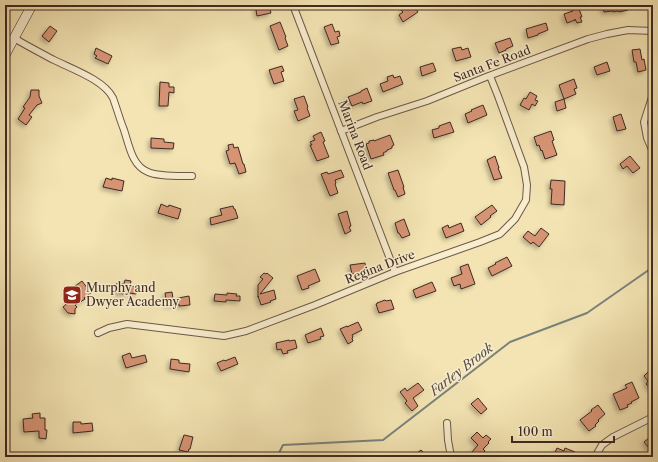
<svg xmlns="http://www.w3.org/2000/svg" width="658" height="462" font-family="'Libre Caslon Text',serif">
	<defs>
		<filter id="shadow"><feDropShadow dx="-2.5" dy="2.5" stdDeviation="2" flood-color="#0004"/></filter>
	</defs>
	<rect width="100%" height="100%" fill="#f4e4b3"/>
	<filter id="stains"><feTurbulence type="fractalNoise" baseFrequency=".005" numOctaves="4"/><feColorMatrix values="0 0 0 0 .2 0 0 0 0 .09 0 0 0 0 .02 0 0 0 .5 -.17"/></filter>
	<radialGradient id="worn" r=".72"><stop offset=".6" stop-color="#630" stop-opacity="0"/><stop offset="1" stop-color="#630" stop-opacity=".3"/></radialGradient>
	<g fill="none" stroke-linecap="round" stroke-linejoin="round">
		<path stroke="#79827c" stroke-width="2" d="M277,457l6,-12 100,-5 127,-98 77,-29 66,-46"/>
	</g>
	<g fill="#d69474" stroke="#3e2a22" filter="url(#shadow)">
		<path d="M256,5h9v2l4,-1 2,7 -14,3 -1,-6h1z"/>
		<path d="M413,5h1l4,7 -15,10 -4,-7 4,-3 -2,-2 5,-3 1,2z"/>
		<path d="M602,5h25l1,5 -9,2 -1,-1 -5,1v-1l-9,1z"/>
		<path d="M576,6l2,4 1,-1 3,8h-2l2,5 -5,1 -2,-4v1l-8,3 -3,-9 9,-3 -1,-3z"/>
		<path d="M280,22l6,15 -1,1 3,8 -9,4 -9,-24z"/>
		<path d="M546,23l2,7 -10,4v1l-10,3 -2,-9z"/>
		<path d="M332,24l3,8 4,-1 1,5 -3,1 2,6 -8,2 -7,-18z"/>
		<path d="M50,26l7,5 -8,11 -7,-6z"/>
		<path d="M510,38l3,8 -7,3v1l-7,3 -4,-10z"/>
		<path d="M461,47l1,3 6,-2 3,9 -15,4 -4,-12z"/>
		<path d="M96,48l16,8 -4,8 -13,-6 2,-2 -3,-2z"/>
		<path d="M640,49l2,11 2,-1 2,11 -8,2 -2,-10h-2l-2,-12z"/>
		<path d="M607,62l3,9 -13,4 -3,-8z"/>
		<path d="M433,63l3,8 -14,5 -2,-9z"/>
		<path d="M282,66l2,5 -3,1 3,9 -10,3 -5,-14z"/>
		<path d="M393,75l1,3 6,-2 3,8 -20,8 -3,-8 8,-3 -1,-4z"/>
		<path d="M574,79l3,9 -3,1 2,5 -12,5 -5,-14z"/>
		<path d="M160,82l9,1v4h5v6l-5,-1 -1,14h-9z"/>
		<path d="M367,88l5,13 -9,3 -1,-2 -10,4 -4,-9 13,-5v-1z"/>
		<path d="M31,90h8v6l3,7 -5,2 -8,10 3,2 -6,8 -8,-6 7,-11 -2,-1 7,-10z"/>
		<path d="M530,92l7,4 -2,4 3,1 -3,5 -3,-2 -3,6 -9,-5 4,-7 2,1z"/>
		<path d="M304,96l4,11 -1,1 3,8 -12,5 -4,-10 4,-1 -4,-11z"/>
		<path d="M564,99l2,9 -9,3 -2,-9z"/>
		<path d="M483,105l4,10 -19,8 -3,-9 7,-3 -1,-1z"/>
		<path d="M621,114l5,15 -9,2 -4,-14z"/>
		<path d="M450,122l4,10 -20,6 -2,-8 7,-2v-2z"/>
		<path d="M551,131l3,9 -2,1 5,14 -12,4 -3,-9 -1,1 -2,-6 -2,1 -3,-9z"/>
		<path d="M321,132l4,9 -2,1 6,15 -12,4 -7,-16h2l-2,-3 5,-2 -2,-4z"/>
		<path d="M390,135l4,10 -2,1v2l-5,2v1l-4,2 1,2 -13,4 -5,-15 3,-1v-2l5,-1v1z"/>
		<path d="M151,138l13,1v3l10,1 -1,6 -22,-1z"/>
		<path d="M233,144l1,4 4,-1 5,17h1l2,8 -7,2 -4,-11 -5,1 -4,-13 3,-1 -1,-5z"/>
		<path d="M495,156l4,12h-1l4,10 -8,2 -7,-20z"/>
		<path d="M630,156l10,12 -7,5 -6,-7 -4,3 -3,-5z"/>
		<path d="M341,170l3,7 -9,3 1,3 -1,1 3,9 -8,3 -9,-22 6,-2 1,2z"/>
		<path d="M398,170l6,17h-1l2,7 -7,3 -3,-7h-1l-6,-17z"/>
		<path d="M106,178l6,2v-2l12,3 -2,10 -19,-4z"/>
		<path d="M551,180l14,1 -1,24 -13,-1 1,-15h-2z"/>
		<path d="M161,204l7,3 1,-2 12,4 -3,10 -20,-6z"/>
		<path d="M492,205l5,6 -7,5 1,1 -10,8 -6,-8z"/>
		<path d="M233,206l1,3h1l3,9 -27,7 -1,-7 12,-3 -2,-6z"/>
		<path d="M347,211l4,15 -2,1 2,4 -6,3 -7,-20z"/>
		<path d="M404,219l6,16 -8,3 -3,-5h-1l-3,-10z"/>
		<path d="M461,223l3,8 -18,7 -4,-10 6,-3 1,3z"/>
		<path d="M541,228l8,6 -10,13 -6,-5 -2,2 -8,-7 5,-6 7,5z"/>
		<path d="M507,257l5,9 -20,10 -4,-8 8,-4 -1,-1z"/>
		<path d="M365,263l1,8 -14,3 -2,-9z"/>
		<path d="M468,264l7,20 -14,5 -1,-5 -6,2 -3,-8 11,-4 -2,-7z"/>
		<path d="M315,269l5,12 -12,5 1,2 -7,2 -5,-14z"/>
		<path d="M264,273l2,1 1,-1 6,5 -13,16 14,-4 2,9 -6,2 1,1 -10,3 -3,-9v1v-12l5,-6 -3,-2z"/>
		<path d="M125,280l6,1 -1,5 7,1 -1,7 -13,-2v2l-8,-2 2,-9 7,1z"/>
		<path d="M82,281l9,12 -7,5 1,1 -10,6 2,2 -2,2v5l-7,-1 -5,-6 8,-7h-1l2,-2 -5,-6z"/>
		<path d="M432,282l4,9 -20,7 -3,-8z"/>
		<path d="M172,292l1,7 16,-3 1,9 -11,1v-2l-12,1 -2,-12z"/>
		<path d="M227,293l10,1 -1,2h4v5l-14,-1v2l-12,-1 1,-7 12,1z"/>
		<path d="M385,300l1,1 5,-1 3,9 -15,4 -3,-9h1v-1z"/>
		<path d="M358,322l4,8 -10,5 1,2 -1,1 1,3 -5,3 -8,-15 7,-3v1z"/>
		<path d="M321,328l3,8 -4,1 1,2 -13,4 -3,-8z"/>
		<path d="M289,340v1l6,-1 2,8 -10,3 1,2 -5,1 -2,-5 -4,1 -1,-7z"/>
		<path d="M130,353l2,5 13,-3 2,7 -21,6 -4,-12z"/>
		<path d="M235,357l3,7 -17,7 -4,-8 7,-3 1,1z"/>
		<path d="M171,359l8,1v3l11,1 -1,8 -19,-3z"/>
		<path d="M649,371l4,4v16l-7,-7 2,-3 -4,-5z"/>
		<path d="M632,382l7,16 -8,4 1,1 -5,2 1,2 -8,3 -7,-16 14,-6 -2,-3z"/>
		<path d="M418,383l6,7 -11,8 5,8 -6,5 -7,-8 2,-2 -7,-9 5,-4 2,3z"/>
		<path d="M478,398l9,11 -6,5 -10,-10z"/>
		<path d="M598,405l7,9 -7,6 1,1 -4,4 1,1 -7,5 -9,-11 12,-9 -1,-1z"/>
		<path d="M40,413v5h5v12h2l-1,9 -7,-1v-7l-15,1 -1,-13 10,-1 -1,-4z"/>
		<path d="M73,422h8v2l11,-1 1,8 -20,2z"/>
		<path d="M477,432l6,6 3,-3 5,4 -3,3 1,1 -6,6 2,2 -6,6h-2l-5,-5 6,-7 -7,-7z"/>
		<path d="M184,435l9,2 -3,12h-1l-1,3 -9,-2z"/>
		<path d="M653,437v16l-9,-11 5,-4 1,1z"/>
		<path d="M557,448l7,3 1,-3 10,4 -2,5h-20z"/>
		<path d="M421,450l7,7h-16z"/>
	</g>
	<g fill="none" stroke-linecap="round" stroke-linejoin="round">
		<defs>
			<g id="minor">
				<path d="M293,5l102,267"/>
				<path d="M14,38c13,8 27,15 40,22 18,9 50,20 59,38 4,11 7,22 11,32 5,15 8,36 24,42 12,5 31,4 44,4"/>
				<path d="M653,94l-9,28 3,16 6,14"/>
				<path d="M341,131l36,-14 50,-16 59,-24 102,-38 19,-5 21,-4 25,1"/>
				<path d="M98,333l11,-5 18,-4 97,12 22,-5 69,-26 80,-33 85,-30 20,-8 15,-15 11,-19 1,-15 -3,-18 -26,-71 -8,-20"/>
				<path d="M447,423l1,17 3,17"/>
				<path d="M595,457l7,-12 11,-8 40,-20"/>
			</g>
			<path id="secondary" d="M5,55l27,-50"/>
		</defs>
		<use href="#minor" stroke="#6c5846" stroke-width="8"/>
		<use href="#secondary" stroke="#3e2a22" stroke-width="10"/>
		<use href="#minor" stroke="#f8edce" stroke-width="6"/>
		<use href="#secondary" stroke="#f8edce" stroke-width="9"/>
	</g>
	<defs>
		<symbol id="school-square" viewBox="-11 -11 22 22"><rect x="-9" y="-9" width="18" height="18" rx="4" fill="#8f2418" stroke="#f8edce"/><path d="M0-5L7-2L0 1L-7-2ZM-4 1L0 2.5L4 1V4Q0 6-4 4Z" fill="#fff"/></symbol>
	</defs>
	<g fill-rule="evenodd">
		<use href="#school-square" x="61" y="284" width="22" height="22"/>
	</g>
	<g text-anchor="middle" stroke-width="3" stroke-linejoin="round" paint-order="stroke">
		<g font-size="12" fill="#3e2a22" stroke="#f8edce">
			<text transform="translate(492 64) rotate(-21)" y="4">Santa Fe Road</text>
			<text transform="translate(355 135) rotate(69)" y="4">Marina Road</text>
			<text transform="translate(380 267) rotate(-21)" y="4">Regina Drive</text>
		</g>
		<g font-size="12" fill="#3e2a22" stroke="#f8edce" text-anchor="start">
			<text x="86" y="292">Murphy and<tspan x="86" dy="14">Dwyer Academy</tspan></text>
		</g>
		<g font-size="13" font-style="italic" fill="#574e48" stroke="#f8edce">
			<text transform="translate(461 369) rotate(-38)" y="5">Farley Brook</text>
		</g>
	</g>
	<rect width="658" height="462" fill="none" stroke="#f4e4b3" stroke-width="20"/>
	<rect x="6" y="6" width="646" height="450" fill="none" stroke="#3e2a22" stroke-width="2"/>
	<rect x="10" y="10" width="638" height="442" fill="none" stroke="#3e2a22"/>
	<path d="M512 436v6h102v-6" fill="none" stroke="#3e2a22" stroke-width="2"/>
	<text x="518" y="436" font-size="12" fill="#3e2a22" stroke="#f8edce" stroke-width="3" paint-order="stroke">100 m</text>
	<rect width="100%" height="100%" filter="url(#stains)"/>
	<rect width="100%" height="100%" fill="url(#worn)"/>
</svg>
